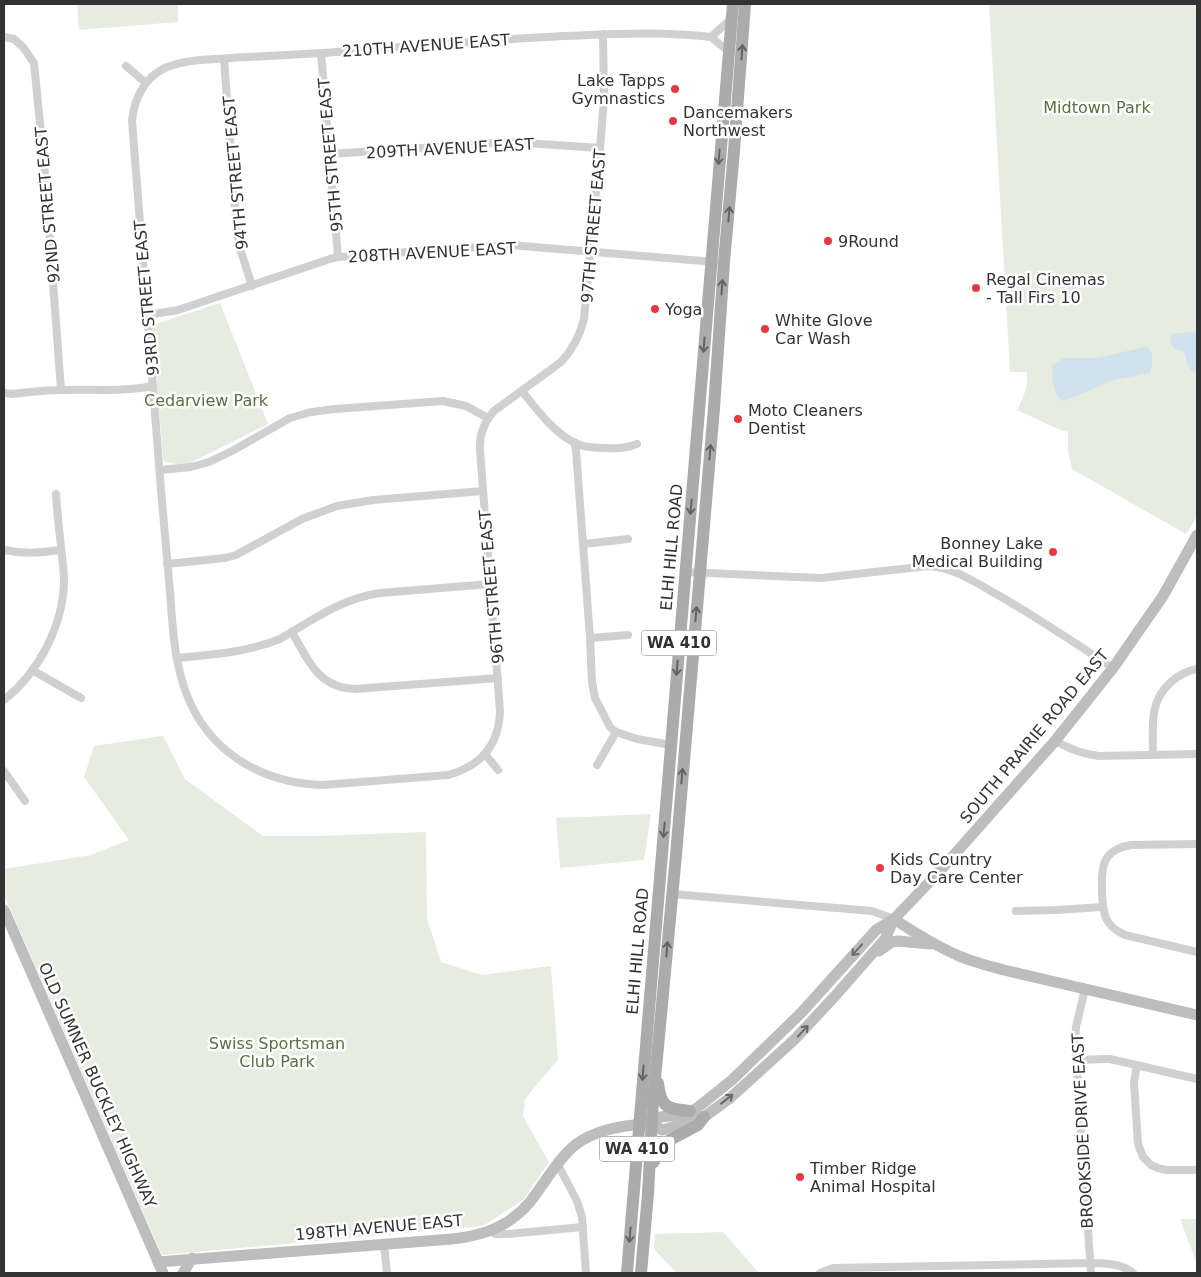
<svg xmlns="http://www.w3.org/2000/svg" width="1201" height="1277" font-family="'DejaVu Sans',sans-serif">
	<rect width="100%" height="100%" fill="#fff"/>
	<g fill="#e6ecdf">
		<path d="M77,4h101v18l-99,8z"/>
		<path d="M989,4h208v512l-11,18 -114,-65 -4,-18v-19l-10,-3 -41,-19c7,-14 11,-22 10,-38h-17z"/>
		<path d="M220,303l48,121 -78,39c-9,2 -16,2 -26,-2l-1,-5 -11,-128 4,-4z"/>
		<path d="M163,736l22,43 78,57h52l111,-4 1,87 14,43 41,13 69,-9 7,93 -33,40 -2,17 6,11 20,35 -25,37 -41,27 -321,29 -158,-360v-26l87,-14 38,-15 -45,-63 10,-31z"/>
		<path d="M651,814l-7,46 -84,8 -4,-50z"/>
		<path d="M1180,1219h17v45z"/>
		<path d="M723,1232l36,41h-82l-23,-24 1,-15z"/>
	</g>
	<g fill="#cfe2ee">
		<path d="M1197,331v42c-10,-2 -10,-12 -13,-21l-4,-2 -6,-1c-3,-6 -5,-9 -2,-15z"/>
		<path d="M1145,347c3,1 5,1 6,5 2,5 1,17 -1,21l-37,7 -49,21c-13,-4 -11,-25 -12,-36l8,-4 2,-3h35z"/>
	</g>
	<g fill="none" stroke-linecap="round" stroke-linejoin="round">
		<g stroke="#d0d0d0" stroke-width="8">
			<path d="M603,34l1,65 -4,49 -16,171c-4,17 -11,30 -23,43l-67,49c-10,11 -15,23 -14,39l20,261c-1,34 -19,55 -52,64l-125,10c-51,-1 -99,-24 -126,-69 -22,-37 -24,-82 -27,-124 -3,-34 -6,-68 -9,-102 -9,-123 -20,-246 -29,-369 2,-22 13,-45 35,-54 21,-8 42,-7 64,-9 30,-2 60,-3 91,-5 80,-6 161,-13 242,-17 49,-2 98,-5 147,1"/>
			<path d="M4,37l10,2 9,8 11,16 11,111 16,216"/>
			<path d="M728,51l-17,-14 20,-18"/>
			<path d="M321,53l17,204"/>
			<path d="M224,59l12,164 3,22 13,41"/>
			<path d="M126,66l20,17"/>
			<path d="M330,154l180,-12 90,6"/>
			<path d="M148,315l30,-5 152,-51 8,-2 13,-1 159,-11 205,17"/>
			<path d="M522,391c15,19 35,46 58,54 9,3 19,3 27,3 11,1 20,0 30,-4"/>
			<path d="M4,393l8,1c17,-2 34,-4 51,-4 29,-1 61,2 90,-4"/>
			<path d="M574,442l2,8 14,188 2,44 3,16 15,29 6,5 21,7 34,6"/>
			<path d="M160,470l31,-3 18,-5 23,-11 58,-33 21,-6 24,-3 108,-8 23,5 22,12"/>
			<path d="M584,544l44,-5"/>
			<path d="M4,550c20,4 36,3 57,0"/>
			<path d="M167,564l58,-6 11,-3 66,-36 35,-13 36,-6 110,-9"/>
			<path d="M685,572l136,6 107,-12c26,1 48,17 70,29 40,23 77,48 115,73"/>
			<path d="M292,632c16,28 26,56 63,57l143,-11"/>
			<path d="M590,638l38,-3"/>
			<path d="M177,658c34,-3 71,-6 103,-19 32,-19 63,-41 100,-46l110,-9"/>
			<path d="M32,670l49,28"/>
			<path d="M4,700c35,-28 59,-74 60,-119 0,-11 -2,-23 -3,-34 -2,-18 -4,-36 -5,-53"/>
			<path d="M1055,741c17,8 26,13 44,15l98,-2"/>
			<path d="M485,754l13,16"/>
			<path d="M1153,755c0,-30 -5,-57 23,-77 7,-5 13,-8 21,-9"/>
			<path d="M597,765l19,-33"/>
			<path d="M4,771l21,30"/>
			<path d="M1197,844l-66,1c-29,5 -30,22 -29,47 1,21 2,34 23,43l72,17"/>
			<path d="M672,894l200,17 22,8"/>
			<path d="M1016,911l40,-1 47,-3"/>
			<path d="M1085,989l-9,38 -1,14 16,232"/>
			<path d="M1077,1060l28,-1h5l87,20"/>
			<path d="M1137,1065l-3,17 4,62 5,13 8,8 7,3 8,2h31"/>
			<path d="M557,1163l20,38 5,16 4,56"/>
			<path d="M491,1231l4,3h13l75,-7"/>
			<path d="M384,1244l3,29"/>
			<path d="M820,1273l13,-5 258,-5c15,1 30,0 42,10"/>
		</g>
		<g stroke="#bdbdbd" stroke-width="11">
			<path d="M4,910l159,363"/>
			<path d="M894,919c21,14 42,27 65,37 14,6 30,10 45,14l193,45"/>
			<path d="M879,951l13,-9 6,-1 32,3"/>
			<path d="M652,1124l8,-7 26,-3 11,-6 35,-28 69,-67 75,-83 18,-11 44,-46 117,-132 58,-73 50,-72 34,-61"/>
			<path d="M652,1124l10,6 28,-8 14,-5 26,-19 20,-18 45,-41 41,-44 49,-56 9,-20"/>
			<path d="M158,1262l294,-23c30,-3 57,-12 78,-37 5,-6 10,-14 15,-21 9,-13 18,-26 30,-36 20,-15 48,-20 73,-21"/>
			<path d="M183,1273l9,-15"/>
		</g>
		<g stroke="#ababab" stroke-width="12">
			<path d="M658,1083c3,25 9,26 32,28"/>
			<path d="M654,1162l3,-13 7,-6 34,-18 6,-8"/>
			<path d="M627,1273l106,-1269"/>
			<path d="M641,1273l7,-79 5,-94 23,-245 38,-447 10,-146 10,-111 11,-147"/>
		</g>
	</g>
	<defs><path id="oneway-shaft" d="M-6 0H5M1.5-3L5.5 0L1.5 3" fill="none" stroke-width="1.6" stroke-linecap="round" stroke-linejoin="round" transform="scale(1.25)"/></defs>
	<g stroke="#636363">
		<use href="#oneway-shaft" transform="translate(742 52) rotate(-86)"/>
		<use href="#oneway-shaft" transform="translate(719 157) rotate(95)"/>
		<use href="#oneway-shaft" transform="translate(729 214) rotate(-85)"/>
		<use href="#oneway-shaft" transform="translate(722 287) rotate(-86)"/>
		<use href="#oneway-shaft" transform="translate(704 345) rotate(94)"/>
		<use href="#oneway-shaft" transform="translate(710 452) rotate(-85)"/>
		<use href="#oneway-shaft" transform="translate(691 507) rotate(95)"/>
		<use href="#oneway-shaft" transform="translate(696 614) rotate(-85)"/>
		<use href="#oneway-shaft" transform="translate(677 668) rotate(95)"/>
		<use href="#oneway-shaft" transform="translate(682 776) rotate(-85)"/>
		<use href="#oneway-shaft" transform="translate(664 830) rotate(95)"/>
		<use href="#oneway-shaft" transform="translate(667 949) rotate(-85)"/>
		<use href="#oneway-shaft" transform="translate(643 1073) rotate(95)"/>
		<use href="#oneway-shaft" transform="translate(630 1235) rotate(95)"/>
	</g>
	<g stroke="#6a6a6a">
		<use href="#oneway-shaft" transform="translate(857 950) rotate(132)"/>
		<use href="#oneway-shaft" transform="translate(803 1031) rotate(-47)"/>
		<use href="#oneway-shaft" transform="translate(727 1099) rotate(-38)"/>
	</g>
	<g fill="#e63946" stroke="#fff" stroke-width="2">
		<circle cx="675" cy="89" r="5"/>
		<circle cx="673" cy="121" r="5"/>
		<circle cx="828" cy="241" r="5"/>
		<circle cx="976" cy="288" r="5"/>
		<circle cx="655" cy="309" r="5"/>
		<circle cx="765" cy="329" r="5"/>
		<circle cx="738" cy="419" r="5"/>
		<circle cx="1053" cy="552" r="5"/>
		<circle cx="880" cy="868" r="5"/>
		<circle cx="800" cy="1177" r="5"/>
	</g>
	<g text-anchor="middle" stroke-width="5" stroke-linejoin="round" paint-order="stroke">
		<g fill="#fff" stroke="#707070" stroke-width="1">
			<rect x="641.5" y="630.5" width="75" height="25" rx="4"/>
			<rect x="599.5" y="1136.5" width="75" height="25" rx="4"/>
		</g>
		<g font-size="15" font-weight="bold" fill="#333">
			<text x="679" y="648">WA 410</text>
			<text x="637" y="1154">WA 410</text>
		</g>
		<g font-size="16" fill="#333" stroke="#fff">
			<text transform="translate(426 45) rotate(-4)" y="6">210TH AVENUE EAST</text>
			<text transform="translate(450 148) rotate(-3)" y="6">209TH AVENUE EAST</text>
			<text transform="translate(330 155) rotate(-95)" y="6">95TH STREET EAST</text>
			<text transform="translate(235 173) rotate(-95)" y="6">94TH STREET EAST</text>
			<text transform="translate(47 205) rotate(-95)" y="6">92ND STREET EAST</text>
			<text transform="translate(593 226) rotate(-85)" y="6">97TH STREET EAST</text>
			<text transform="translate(432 252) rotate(-3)" y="6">208TH AVENUE EAST</text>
			<text transform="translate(146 298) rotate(-95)" y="6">93RD STREET EAST</text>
			<text transform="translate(671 547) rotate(-85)" y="6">ELHI HILL ROAD</text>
			<text transform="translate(491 587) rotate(-95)" y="6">96TH STREET EAST</text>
			<text transform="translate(1034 736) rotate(-50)" y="6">SOUTH PRAIRIE ROAD EAST</text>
			<text transform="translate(637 951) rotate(-85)" y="6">ELHI HILL ROAD</text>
			<text transform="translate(98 1085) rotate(66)" y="6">OLD SUMNER BUCKLEY HIGHWAY</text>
			<text transform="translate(1082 1131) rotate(-93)" y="6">BROOKSIDE DRIVE EAST</text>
			<text transform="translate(379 1227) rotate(-5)" y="6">198TH AVENUE EAST</text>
		</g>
		<g font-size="16" fill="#333" stroke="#fff" text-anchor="start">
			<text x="665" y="86" text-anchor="end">Lake Tapps<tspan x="665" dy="18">Gymnastics</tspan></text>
			<text x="683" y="118">Dancemakers<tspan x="683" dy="18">Northwest</tspan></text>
			<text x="838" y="247">9Round</text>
			<text x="986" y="285">Regal Cinemas<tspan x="986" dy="18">- Tall Firs 10</tspan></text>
			<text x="665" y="315">Yoga</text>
			<text x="775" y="326">White Glove<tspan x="775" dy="18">Car Wash</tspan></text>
			<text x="748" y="416">Moto Cleaners<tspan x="748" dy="18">Dentist</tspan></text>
			<text x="1043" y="549" text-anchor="end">Bonney Lake<tspan x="1043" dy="18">Medical Building</tspan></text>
			<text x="890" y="865">Kids Country<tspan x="890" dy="18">Day Care Center</tspan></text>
			<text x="810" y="1174">Timber Ridge<tspan x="810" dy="18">Animal Hospital</tspan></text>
		</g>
		<g font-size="16" fill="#56703f" stroke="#fff">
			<text x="1097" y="113">Midtown Park</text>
			<text x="206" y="406">Cedarview Park</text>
			<text x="277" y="1049">Swiss Sportsman<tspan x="277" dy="18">Club Park</tspan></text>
		</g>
	</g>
	<rect width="1201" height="1277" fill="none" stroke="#333333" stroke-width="10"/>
</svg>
